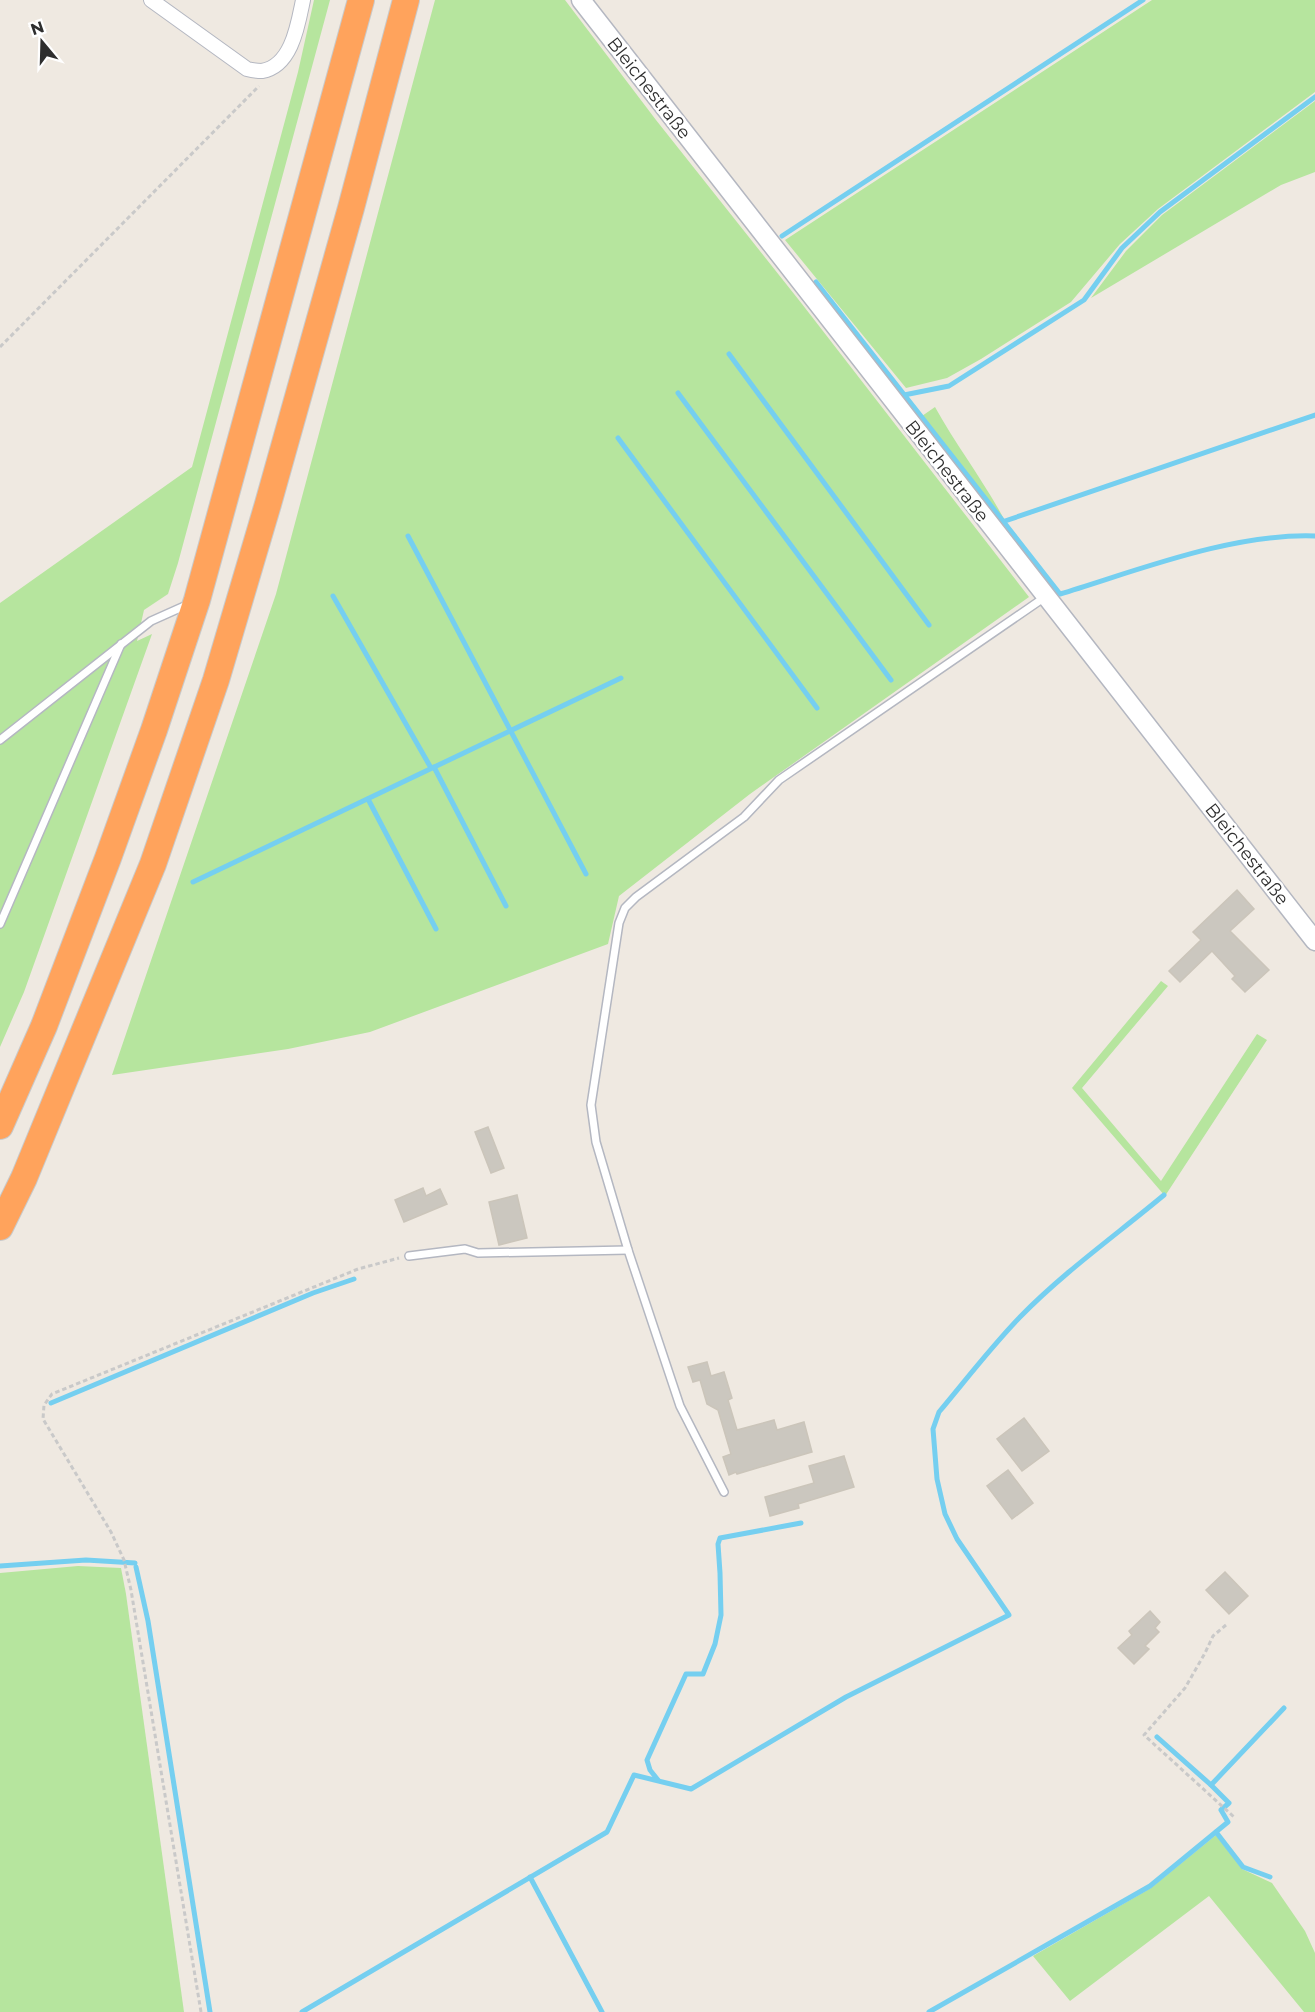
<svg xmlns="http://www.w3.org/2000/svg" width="1315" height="2012" font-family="Montserrat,sans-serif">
	<rect width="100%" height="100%" fill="#efe9e1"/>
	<g fill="#b6e59e">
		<path d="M314,0h16l-152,563 -10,31 -24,16 -7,31 15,-7 -128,358 -24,55v-444l192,-136 106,-395z"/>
		<path d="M435,0h130l91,120 146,184 227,293 -279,197 -131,102 -11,48 -238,88 -82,17 -176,26 164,-481z"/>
		<path d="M1152,0h163v92l-157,117 -38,35 -49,58 -90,57 -34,19 -41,10 -121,-148z"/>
		<path d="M1315,101v71l-34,13 -190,113 35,-47 36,-36z"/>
		<path d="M935,407c21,38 48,73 69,112h-2l-80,-103z"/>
		<path d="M1161,981l7,5 -86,102 79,93 96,-147 10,6 -102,156 -93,-108z"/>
		<path d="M78,1566l43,2 5,26 58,418h-184v-439z"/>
		<path d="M1216,1835l26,34 30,14 33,48 10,22v59h-11l-95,-116 -139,105 -37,-45 118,-68z"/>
	</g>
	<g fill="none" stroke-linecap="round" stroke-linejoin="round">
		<g stroke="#75cff0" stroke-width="5">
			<path d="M782,236l361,-236"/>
			<path d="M816,282l244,312c79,-24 172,-61 255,-58"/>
			<path d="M729,354l200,271"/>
			<path d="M678,393l213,287"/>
			<path d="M904,395l45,-9 135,-86 38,-52 38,-36 155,-115"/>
			<path d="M618,438l199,270"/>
			<path d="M1002,522l313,-107"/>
			<path d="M408,536l178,338"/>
			<path d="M333,596l98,172"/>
			<path d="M434,767l72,139"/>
			<path d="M368,799l68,130"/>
			<path d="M193,882l428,-204"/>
			<path d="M51,1403l262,-110 41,-14"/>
			<path d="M0,1566l86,-6 49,3"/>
			<path d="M136,1567l12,54 62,391"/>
			<path d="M1157,1737l54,48"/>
			<path d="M658,1780l-8,-10 -3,-10 39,-86h17l12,-30 6,-29 -1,-42 -2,-29 2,-6 81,-15"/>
			<path d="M1216,1832l27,35 27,10"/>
			<path d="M530,1877l72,135"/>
			<path d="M302,2012l305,-180 27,-57 57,14 155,-92 163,-82 -52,-76 -12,-25 -8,-35 -4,-50 6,-17c26,-31 52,-65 81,-95 44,-45 96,-82 144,-122"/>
			<path d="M929,2012l221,-126 78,-64 -7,-12 8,-7 -18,-18 73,-77"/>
		</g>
	</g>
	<g fill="#cbc7bf" stroke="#cbc5ba" stroke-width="1.5">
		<path d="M1237,890l17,19 -24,22 39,39 -24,22 -13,-13 3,-3 -23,-25 -32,31 -11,-11 32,-31 -8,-8z"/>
		<path d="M488,1127l16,41 -13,5 -16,-41z"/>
		<path d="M423,1188l3,8 14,-7 7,15 -43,18 -9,-22z"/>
		<path d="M517,1195l10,43 -28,7 -10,-43z"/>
		<path d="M707,1362l4,14 13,-4 8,26 -4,2 9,30 37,-10 3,10 27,-8 8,30 -75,22 -1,-2 -7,3 -6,-18 8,-3 -13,-44 -11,-6 -7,-24 -7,2 -5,-15z"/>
		<path d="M1024,1418l25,33 -27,20 -25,-32z"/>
		<path d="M844,1456l10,31 -56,17 1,4 -29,8 -5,-19 49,-14 -5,-17z"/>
		<path d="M1008,1470l25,33 -21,16 -25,-33z"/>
		<path d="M1225,1572l23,24 -19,18 -23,-24z"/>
		<path d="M1150,1611l10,11 -5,6 4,4 -14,14 4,3 -15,15 -16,-16 14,-13 -3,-4z"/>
	</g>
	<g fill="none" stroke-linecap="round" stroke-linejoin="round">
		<defs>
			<g id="service">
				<path d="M0,740l151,-119 38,-17"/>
				<path d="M0,924l121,-280"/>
				<path d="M409,1256l56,-7 13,4 150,-3"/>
				<path d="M724,1492l-44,-86 -52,-156 -32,-108 -5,-37 28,-182 6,-15 11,-11 108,-80 35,-37 266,-183"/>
			</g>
			<path id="minor" d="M151,0l96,69c4,1 10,2 15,2 30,-5 36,-47 41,-71"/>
			<path id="tertiary" d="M581,0l734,941"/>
			<g id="motorway">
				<path d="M0,1126l44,-100 64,-168 46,-128 43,-130 164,-600"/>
				<path d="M0,1227l24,-49 129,-314 63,-184 52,-176 83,-296 55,-208"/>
			</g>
		</defs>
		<use href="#service" stroke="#b4b7c1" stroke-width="10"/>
		<use href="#minor" stroke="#b4b7c1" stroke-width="16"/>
		<use href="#tertiary" stroke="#b4b7c1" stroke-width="21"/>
		<use href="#motorway" stroke="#c9c9c9" stroke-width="28"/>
		<g stroke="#c9c9c9" stroke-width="3" stroke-dasharray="4.5 3" stroke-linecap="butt">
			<path d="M0,347l259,-261"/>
			<path d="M1226,1625l-13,11 -8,17 -20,35 -41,47 90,82"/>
			<path d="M201,2012l-70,-422 -7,-30 -13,-28 -68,-113 1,-14 8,-11 306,-125 41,-11"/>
		</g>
		<use href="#service" stroke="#fff" stroke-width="7"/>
		<use href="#minor" stroke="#fff" stroke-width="14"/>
		<use href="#tertiary" stroke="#fff" stroke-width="18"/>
		<use href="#motorway" stroke="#ffa35c" stroke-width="26"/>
	</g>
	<g text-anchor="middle" stroke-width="5" stroke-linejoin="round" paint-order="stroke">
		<g font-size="18" fill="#2e2e2e" stroke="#fff">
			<text transform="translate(649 88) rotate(52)" y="6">Bleichestraße</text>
			<text transform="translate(947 471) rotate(52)" y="6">Bleichestraße</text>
			<text transform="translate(1247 854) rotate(52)" y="6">Bleichestraße</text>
		</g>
	</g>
	<g transform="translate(42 42) rotate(341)" stroke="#ffffff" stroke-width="4.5" paint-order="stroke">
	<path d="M0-4.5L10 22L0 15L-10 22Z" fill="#2e2e2e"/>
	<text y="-9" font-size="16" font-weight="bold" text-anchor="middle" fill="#2e2e2e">N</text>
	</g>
</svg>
